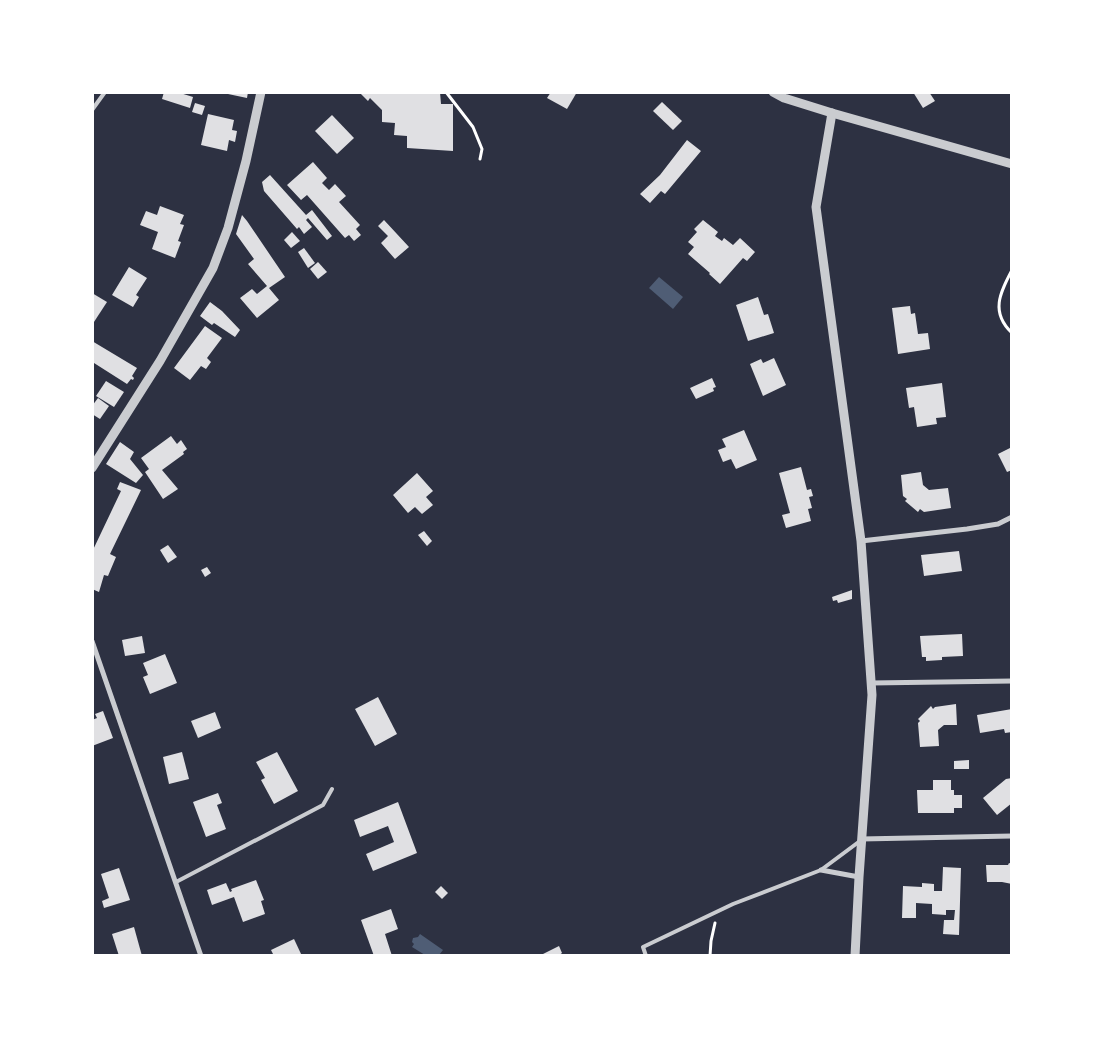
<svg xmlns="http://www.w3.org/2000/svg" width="1104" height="1048" font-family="Manrope,sans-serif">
	<rect width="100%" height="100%" fill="#2d3142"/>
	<g fill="#4f5d75">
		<path d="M659,277l24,20 -10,12 -24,-21z"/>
		<path d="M420,934l23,16 -4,5h-14l-13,-8 2,-3 -2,-2 1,-4 5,-1z"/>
	</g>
	<g fill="#e0e0e3">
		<path d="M164,92h13l16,5 -3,11 -28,-9z"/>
		<path d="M228,92h20l-1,6 -19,-4z"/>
		<path d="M359,92h81l1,12h12v47l-46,-3v-12l-13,-1 1,-12 -13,-1v-12l-12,-12 -2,3z"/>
		<path d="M551,92h26l-10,17 -20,-11z"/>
		<path d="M913,92h16l6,9 -12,7z"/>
		<path d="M662,102l20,19 -9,9 -20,-19z"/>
		<path d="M195,103l10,3 -3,9 -10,-3z"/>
		<path d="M208,114l26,6 -2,10 5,1 -2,11 -6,-2 -2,11 -26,-6z"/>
		<path d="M332,115l22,23 -17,16 -22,-23z"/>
		<path d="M687,140l14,11 -36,43 -4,-3 -11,12 -10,-9 20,-19z"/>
		<path d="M313,162l14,16 -5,5 7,7 6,-6 11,12 -7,6 21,23 -4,4 5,6 -7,6 -5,-6 -4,3 -38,-43 -6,5 -14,-15z"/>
		<path d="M270,175l36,40 6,-5 20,26 -5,4 -19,-22 -2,2 6,7 -8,7 -5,-7 -2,2 -33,-38 -2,-9z"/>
		<path d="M160,206l24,9 -4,9 4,1 -6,16 3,1 -6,16 -23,-9 6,-17 -18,-7 6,-14 11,4z"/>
		<path d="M242,215l5,6 38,56 -16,11 10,12 -22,18 -17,-20 12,-9 5,5 10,-8 -19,-22 6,-5 -18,-25z"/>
		<path d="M384,220l25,27 -14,12 -14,-16 7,-7 -10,-10z"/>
		<path d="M703,220l15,12 -3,4 7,5 2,-3 9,7 7,-7 15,14 -8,9 -4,-3 -23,26 -11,-10 1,-1 -22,-19 6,-7 -6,-5 9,-10 -3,-3z"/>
		<path d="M292,232l8,9 -9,7 -7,-8z"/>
		<path d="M304,248l11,15 -7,5 -10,-16z"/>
		<path d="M318,262l9,10 -9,7 -8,-10z"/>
		<path d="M129,267l18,11 -11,17 3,2 -6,10 -21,-12z"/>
		<path d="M92,293l15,9 -15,23z"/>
		<path d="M758,297l6,18 4,-1 6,19 -26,8 -12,-36z"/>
		<path d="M210,302l12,9 18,19 -5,7 -21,-14 -2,2 -12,-9z"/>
		<path d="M910,306l1,8 4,-1 3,21 10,-1 2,16 -32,5 -6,-46z"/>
		<path d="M205,326l17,12 -15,20 4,4 -5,7 -5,-3 -11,14 -16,-12z"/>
		<path d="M92,341l45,27 -5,8 2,2 -1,2 -2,-1 -4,5 -33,-21z"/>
		<path d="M774,358l12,27 -23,11 -13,-32 11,-5 2,4z"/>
		<path d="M712,378l4,9 -3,1 1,3 -18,8 -6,-11z"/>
		<path d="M106,381l18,11 -10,15 -18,-11z"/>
		<path d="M942,383l4,34 -10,1 1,6 -20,3 -3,-20 -5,1 -3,-20z"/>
		<path d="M98,398l11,8 -9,13 -8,-5v-8z"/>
		<path d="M744,430l13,30 -21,9 -5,-10 -8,3 -5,-12 8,-3 -4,-8z"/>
		<path d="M171,436l6,8 4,-4 6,9 -4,3 1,2 -22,16 16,19 -15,10 -18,-27 4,-3 -8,-11z"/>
		<path d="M120,442l14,10 -4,7 13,16 -7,8 -30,-19z"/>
		<path d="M1012,447v23l-5,2 -9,-18z"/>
		<path d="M801,467l6,23 4,-1 2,7 -4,1 3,11 -4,1 3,12 -25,7 -4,-13 8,-2 -11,-40z"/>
		<path d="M921,472l2,13 6,5 19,-2 3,20 -27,4 -4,-3 -2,3 -13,-11 2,-2 -4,-3 -2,-21z"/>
		<path d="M417,473l16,18 -7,6 7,8 -11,9 -7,-7 -7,6 -15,-18z"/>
		<path d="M120,482l21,8 -31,64 6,3 -8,19 -4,-1 -5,17 -7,-3v-37l29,-61 -4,-2z"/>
		<path d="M424,531l8,10 -5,5 -9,-11z"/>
		<path d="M168,545l9,12 -9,6 -8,-13z"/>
		<path d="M959,551l3,20 -38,5 -3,-21z"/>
		<path d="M207,567l4,6 -6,4 -4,-7z"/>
		<path d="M852,590v9l-14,4 -1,-3 -4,1 -1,-4z"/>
		<path d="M962,634l1,22 -21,1v3l-16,1v-4h-4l-2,-21z"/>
		<path d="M142,636l3,17 -20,3 -3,-16z"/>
		<path d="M165,654l12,29 -27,11 -7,-17 5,-2 -5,-12z"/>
		<path d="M378,697l19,37 -22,12 -20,-37z"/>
		<path d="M956,704l1,21h-13l-6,5 1,16 -19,1 -2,-24 2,-2 -2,-2 13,-13 2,3 2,-2z"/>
		<path d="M1012,709v23l-7,1 -1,-4 -24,4 -3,-18z"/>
		<path d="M103,711l10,27 -21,8v-26l5,-2 -2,-4z"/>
		<path d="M215,712l6,16 -23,10 -7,-17z"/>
		<path d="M182,752l7,27 -20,5 -6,-27z"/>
		<path d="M277,752l21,39 -24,13 -13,-24 4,-2 -9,-16z"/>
		<path d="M969,760v9h-15v-8z"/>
		<path d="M1012,778v25l-15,12 -14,-17 23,-19z"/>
		<path d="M933,780h18v10h3v5h8v13h-8v5h-36l-1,-23h16z"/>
		<path d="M218,793l4,10 -5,2 9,24 -20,8 -13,-35z"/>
		<path d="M398,802l19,51 -44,18 -7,-17 28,-12 -6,-16 -28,11 -6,-17z"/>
		<path d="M1009,863l3,1v20l-10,-2h-15l-1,-17h22z"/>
		<path d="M943,867l18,1 -2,67 -16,-1 1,-14h10l1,-10h-9v5l-14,-1v-10l-16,-1v15h-14l1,-32 19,1v-4l12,1v7h8z"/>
		<path d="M119,868l11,32 -26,8 -2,-7 7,-3 -8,-24z"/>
		<path d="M256,880l8,20 -3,1 4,13 -22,8 -9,-25 -22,8 -5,-15 19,-7 4,9 2,-1 -1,-2z"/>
		<path d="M441,886l7,7 -6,6 -7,-7z"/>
		<path d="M391,909l7,20 -13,5 7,22h-18l-13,-36z"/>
		<path d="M134,927l8,29h-23l-7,-22z"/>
		<path d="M294,939l8,17h-28l-3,-6z"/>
		<path d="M559,946l3,7 -4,3h-19z"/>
	</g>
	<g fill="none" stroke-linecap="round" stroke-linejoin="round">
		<g stroke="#fff" stroke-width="3">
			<path d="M446,92l27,35 9,22 -2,10"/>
			<path d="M1012,270c-12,23 -22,42 0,63"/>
			<path d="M710,956l1,-15 4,-18"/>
		</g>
		<g stroke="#caccd0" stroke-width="4">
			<path d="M92,110l13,-18"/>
			<path d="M176,882l147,-77 9,-16"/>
			<path d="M646,956l-3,-9 90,-43 88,-34 39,-29"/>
		</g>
		<g stroke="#caccd0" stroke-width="5">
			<path d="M861,541l106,-12 31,-5 14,-7"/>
			<path d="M92,641l109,315"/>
			<path d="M871,683l141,-2"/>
			<path d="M861,839l151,-3"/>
			<path d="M821,870l38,7"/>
		</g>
		<g stroke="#caccd0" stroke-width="9">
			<path d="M773,92l11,6 48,15 180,51"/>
			<path d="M832,113l-16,94 45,334 11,154 -13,182 -4,79"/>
			<path d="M92,468l68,-107 53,-93 15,-40 18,-67 15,-69"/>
		</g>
	</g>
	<rect width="1104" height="1048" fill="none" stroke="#ffffff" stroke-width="188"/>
</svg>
